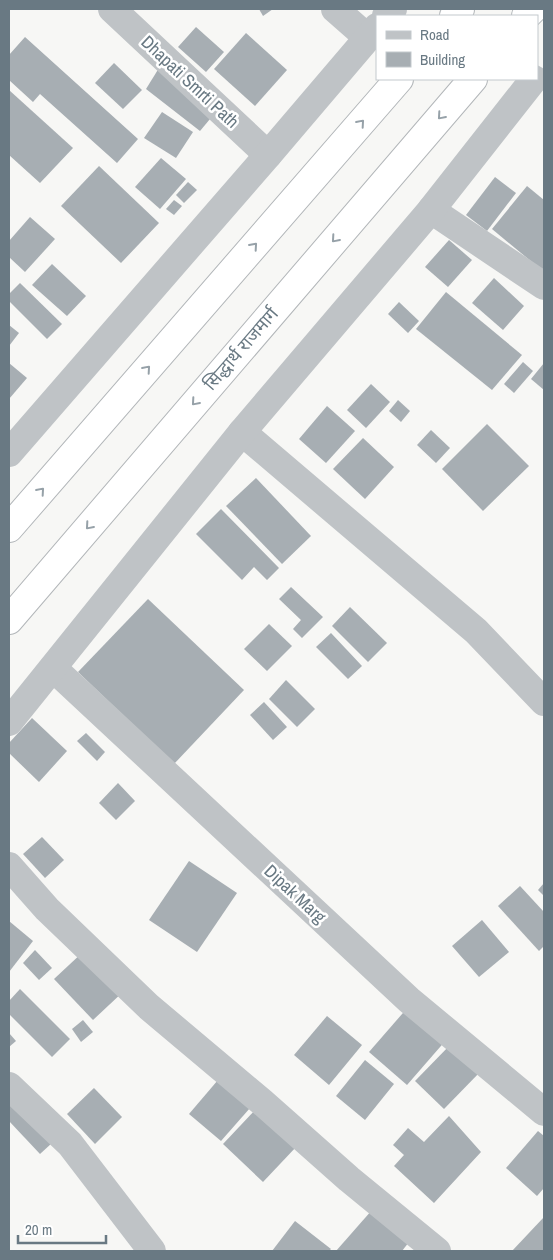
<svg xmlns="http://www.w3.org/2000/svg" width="553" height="1260" font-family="'Archivo Narrow','Noto Sans Devanagari',sans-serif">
	<rect width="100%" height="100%" fill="#f7f7f5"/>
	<g fill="#a7aeb3">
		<path d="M259,9h14l-10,7z"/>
		<path d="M196,27l28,25 -18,20 -28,-25z"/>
		<path d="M246,33l41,37 -32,36 -41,-37z"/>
		<path d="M25,37l113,102 -21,24 -77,-69 -7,8 -24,-22v-25z"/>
		<path d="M114,63l28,27 -19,19 -28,-26z"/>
		<path d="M159,68l56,45 -15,18 -54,-42z"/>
		<path d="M9,90l64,58 -33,35 -31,-28z"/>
		<path d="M162,112l31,20 -17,26 -32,-20z"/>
		<path d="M161,158l25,21 -26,30 -25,-22z"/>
		<path d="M99,166l60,57 -38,40 -60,-57z"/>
		<path d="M495,177l21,16 -29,38 -21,-16z"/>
		<path d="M188,182l9,8 -13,13 -8,-8z"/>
		<path d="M527,186l17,14v72l-52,-43z"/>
		<path d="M174,200l8,6 -8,9 -8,-6z"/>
		<path d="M30,217l25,22 -30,33 -16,-15v-16z"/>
		<path d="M449,240l23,20 -24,27 -23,-20z"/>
		<path d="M52,264l34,32 -19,20 -35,-31z"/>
		<path d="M494,278l30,28 -21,24 -31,-27z"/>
		<path d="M20,283l42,41 -15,15 -38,-38v-7z"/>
		<path d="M446,292l76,63 -30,35 -76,-61z"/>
		<path d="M399,302l20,19 -11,12 -20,-19z"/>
		<path d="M9,325l10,8 -10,13z"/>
		<path d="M523,362l10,9 -19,22 -10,-9z"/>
		<path d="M9,363l18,15 -18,21z"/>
		<path d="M544,363v27l-13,-11z"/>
		<path d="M371,384l19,18 -24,26 -19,-18z"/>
		<path d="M398,400l12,11 -9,11 -12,-11z"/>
		<path d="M327,406l28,25 -29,32 -27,-24z"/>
		<path d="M487,424l42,42 -46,45 -41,-42z"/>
		<path d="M431,430l19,18 -14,15 -19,-18z"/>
		<path d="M363,438l31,29 -29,32 -32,-30z"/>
		<path d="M256,478l55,58 -29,28 -56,-58z"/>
		<path d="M221,509l58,59 -12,12 -13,-13 -12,13 -46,-46z"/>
		<path d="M291,587l32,30 -21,21 -9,-9 8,-9 -22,-21z"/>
		<path d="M148,599l96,91 -70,74 -96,-92z"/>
		<path d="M350,607l37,36 -19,19 -36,-36z"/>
		<path d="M269,624l23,22 -25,25 -23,-22z"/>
		<path d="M331,633l31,33 -14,13 -32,-32z"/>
		<path d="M286,680l29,29 -18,18 -28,-28z"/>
		<path d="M264,702l23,25 -14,13 -23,-25z"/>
		<path d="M32,718l35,33 -28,31 -30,-29v-10z"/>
		<path d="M86,733l19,19 -8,9 -20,-20z"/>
		<path d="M118,783l17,18 -19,19 -17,-17z"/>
		<path d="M42,837l22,23 -19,18 -22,-24z"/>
		<path d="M189,861l48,32 -40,59 -48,-32z"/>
		<path d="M544,883v13l-6,-6z"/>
		<path d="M520,886l24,26v34l-5,5 -41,-45z"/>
		<path d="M482,920l27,32 -30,25 -27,-31z"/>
		<path d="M9,921l24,20 -24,31z"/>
		<path d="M35,950l17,18 -13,12 -16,-17z"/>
		<path d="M84,951l40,40 -31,29 -39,-41z"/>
		<path d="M20,989l50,50 -18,18 -43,-43v-13z"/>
		<path d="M409,1006l38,33 -40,46 -38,-33z"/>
		<path d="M327,1016l35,29 -33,40 -35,-30z"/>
		<path d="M83,1020l10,12 -12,10 -9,-13z"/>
		<path d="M9,1033l7,8 -7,6z"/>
		<path d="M452,1043l29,28 -37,38 -29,-28z"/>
		<path d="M365,1060l29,24 -29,36 -29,-24z"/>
		<path d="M218,1080l32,28 -29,33 -32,-27z"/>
		<path d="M94,1088l28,29 -27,27 -28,-30z"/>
		<path d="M9,1097l43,46 -12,11 -31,-33z"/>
		<path d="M257,1108l40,38 -34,36 -40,-38z"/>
		<path d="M449,1116l32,36 -47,51 -40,-37 10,-11 -11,-10 15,-17 16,14z"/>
		<path d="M538,1131l6,5v52l-7,8 -31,-28z"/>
		<path d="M372,1210l37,32 -7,9h-66z"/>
		<path d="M544,1217v34h-32z"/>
		<path d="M295,1221l36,28 -2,2h-57z"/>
	</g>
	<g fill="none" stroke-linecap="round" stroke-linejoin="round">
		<defs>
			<g id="highway">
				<path d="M454,16l6,-7"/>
				<path d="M526,16l7,-7"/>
				<path d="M9,528l390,-449"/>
				<path d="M9,620l464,-541"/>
			</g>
		</defs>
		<use href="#highway" stroke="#b2b6b9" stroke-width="30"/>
		<g stroke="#bfc3c6" stroke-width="28">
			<path d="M112,9l156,146"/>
			<path d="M335,9l33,29"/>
			<path d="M386,16l7,-7"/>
			<path d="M431,210l113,76"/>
			<path d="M242,432l234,199 68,71"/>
			<path d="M9,453l259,-298 109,-128"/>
			<path d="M53,668l356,332 135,112"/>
			<path d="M9,722l233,-290 189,-222 103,-131"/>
			<path d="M9,866l38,43 102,98 113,95 87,77 88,72"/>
			<path d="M9,1086l61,58 82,107"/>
		</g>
		<use href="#highway" stroke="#fff" stroke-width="28"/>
	</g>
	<defs><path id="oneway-chevron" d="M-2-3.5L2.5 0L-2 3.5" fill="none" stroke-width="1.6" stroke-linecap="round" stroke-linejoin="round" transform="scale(1.25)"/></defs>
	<g stroke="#96a1a8">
		<use href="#oneway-chevron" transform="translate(441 116) rotate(131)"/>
		<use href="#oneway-chevron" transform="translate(361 123) rotate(-49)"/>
		<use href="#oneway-chevron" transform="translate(335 239) rotate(131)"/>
		<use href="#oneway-chevron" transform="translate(254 246) rotate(-49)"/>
		<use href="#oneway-chevron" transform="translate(147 369) rotate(-49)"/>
		<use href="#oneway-chevron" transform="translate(195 402) rotate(131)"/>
		<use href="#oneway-chevron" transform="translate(41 491) rotate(-49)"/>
		<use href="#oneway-chevron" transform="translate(89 526) rotate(131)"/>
	</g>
	<g text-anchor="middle" stroke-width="5" stroke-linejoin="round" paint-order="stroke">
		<g font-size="18" fill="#697983" stroke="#fff">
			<text transform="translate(190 82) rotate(43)" y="6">Dhapati Smrti Path</text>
			<text transform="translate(241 349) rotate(-49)" y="6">सिद्धार्थ राजमार्ग</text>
			<text transform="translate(295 894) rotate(43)" y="6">Dipak Marg</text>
		</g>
	</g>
	<rect width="553" height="1260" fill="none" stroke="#697983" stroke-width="20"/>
	<rect x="376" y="15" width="162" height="65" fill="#ffffff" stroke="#c3c9cd"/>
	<rect x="386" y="31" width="25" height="8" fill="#bfc3c6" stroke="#c3c9cd"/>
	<text x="420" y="40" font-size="15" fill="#697983">Road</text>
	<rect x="386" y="52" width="25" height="15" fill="#a7aeb3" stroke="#c3c9cd"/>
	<text x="420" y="65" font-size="15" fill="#697983">Building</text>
	<path d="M18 1235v8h88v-8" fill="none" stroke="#697983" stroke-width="2.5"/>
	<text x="25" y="1235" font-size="15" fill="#697983" stroke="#ffffff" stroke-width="4" paint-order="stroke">20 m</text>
</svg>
